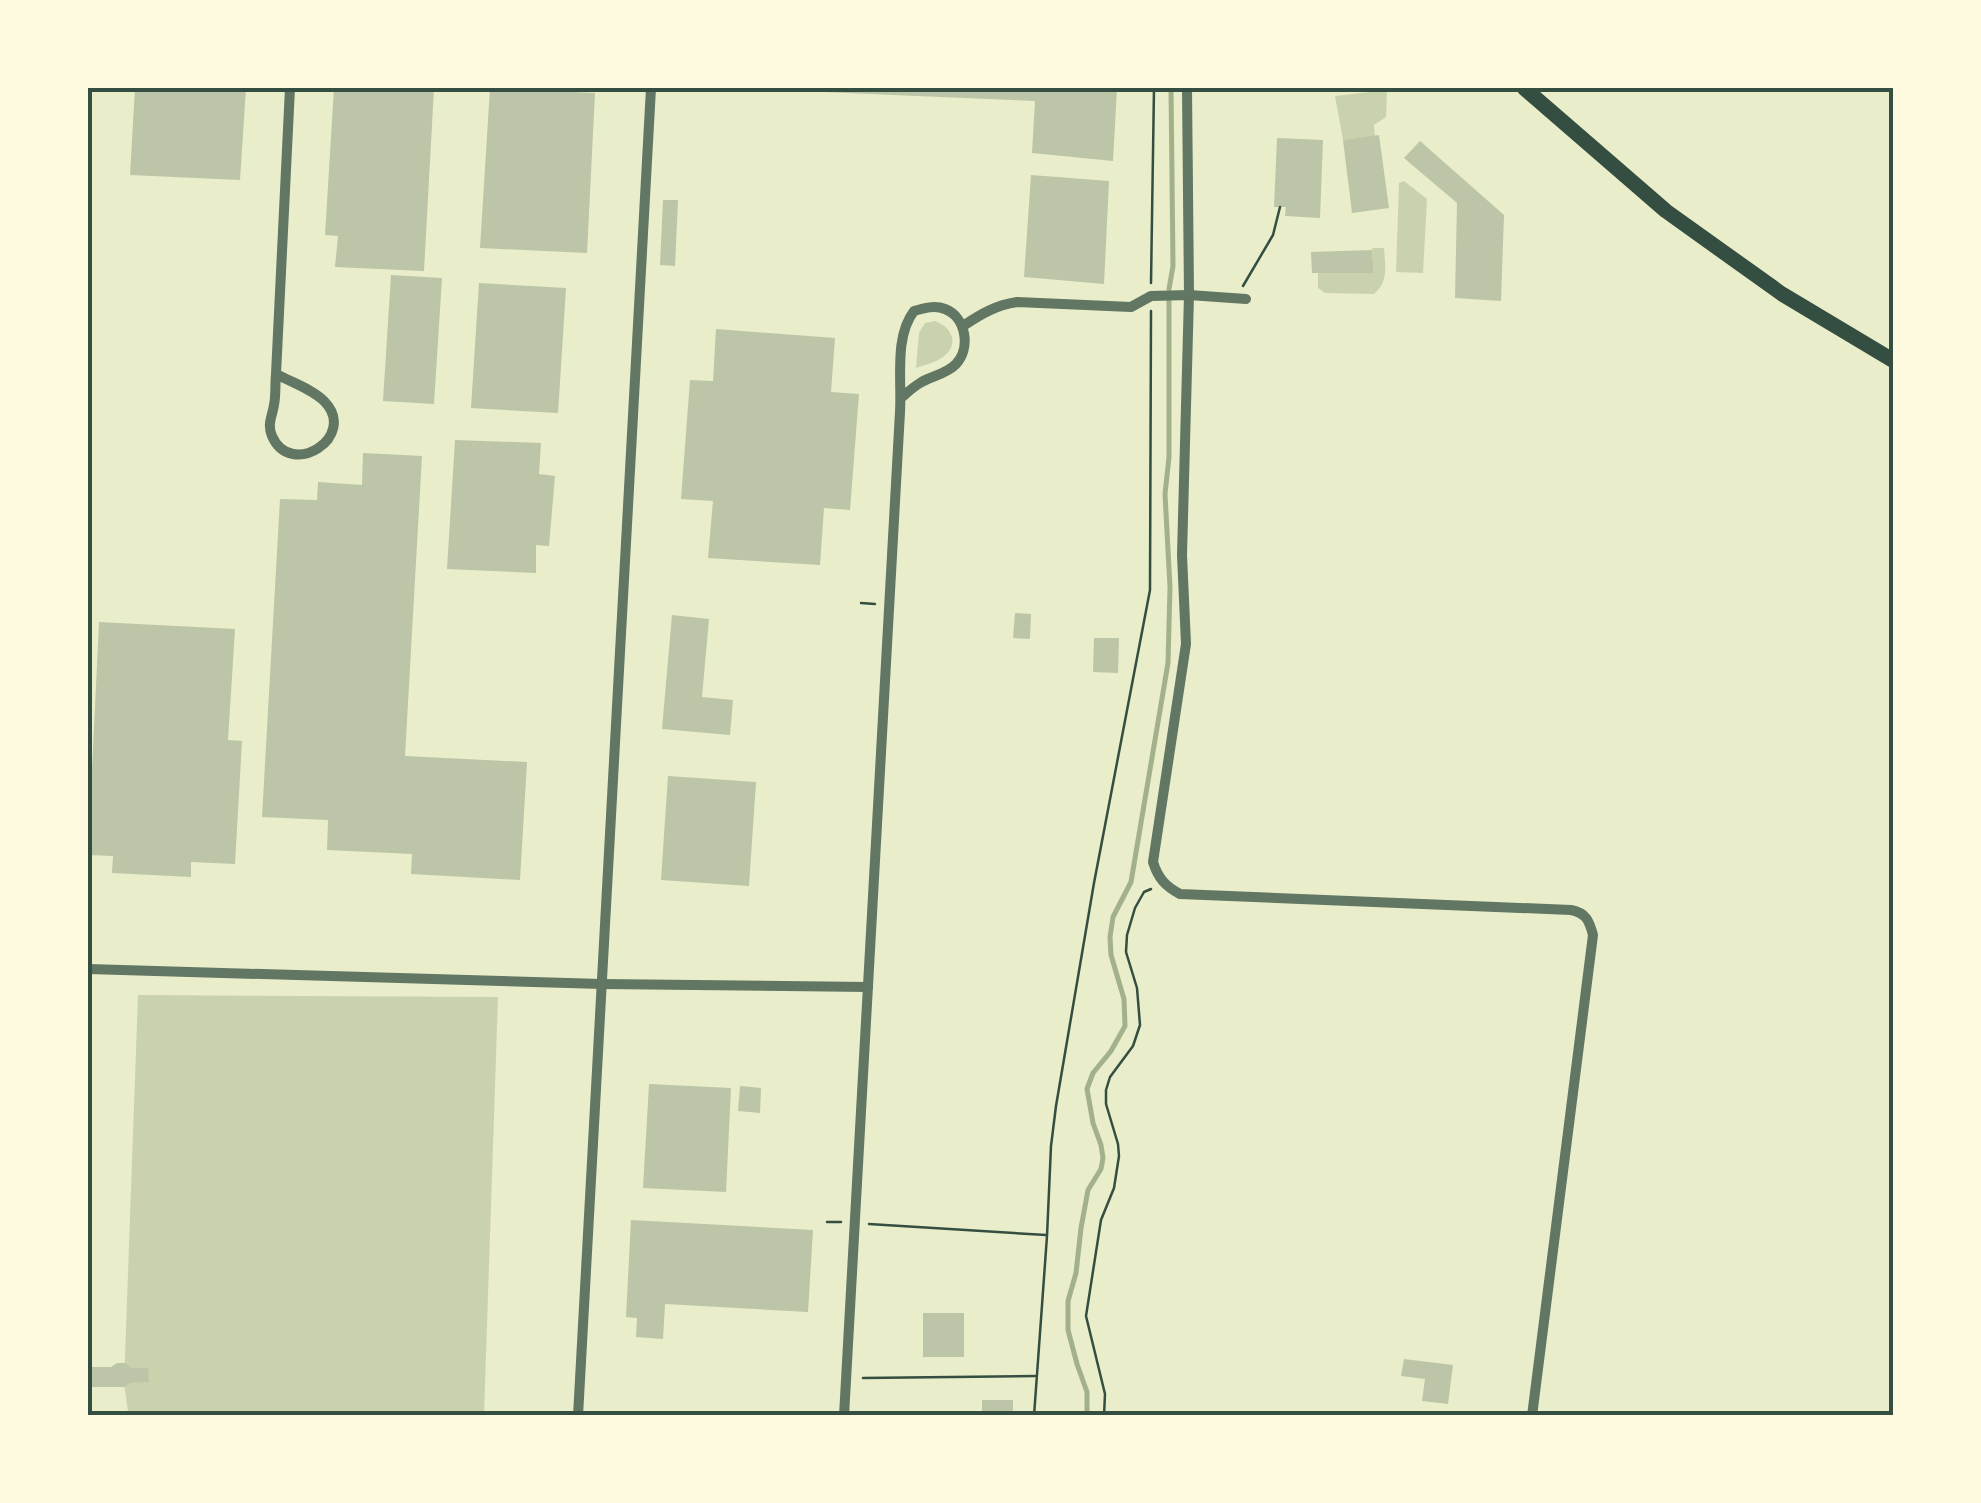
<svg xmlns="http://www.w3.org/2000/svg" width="1981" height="1503" font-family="Lato,sans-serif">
	<rect width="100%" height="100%" fill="#e9edc9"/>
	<g fill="#cad2ad">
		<path d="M1387,90l-1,27 -12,8 1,11 -32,4 -8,-44z"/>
		<path d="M1404,181l23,18 -4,74 -27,-1 3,-89z"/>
		<path d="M1372,248h12c1,17 5,34 -10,46l-49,-1 -7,-5v-15h56z"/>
		<path d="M935,321c19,7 25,26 5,38 -7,4 -16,6 -24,9l3,-35 6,-10z"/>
		<path d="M138,995l360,2 -14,418 -193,1 -163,-5 -4,-27z"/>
	</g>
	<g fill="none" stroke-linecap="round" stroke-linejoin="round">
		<g stroke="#a3b18a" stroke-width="5">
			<path d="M1169,289l4,-23 -2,-178"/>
			<path d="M1087,1416v-24l-10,-28 -9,-34v-29l8,-28 5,-45 7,-38 13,-21 2,-11 -2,-13 -8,-22 -6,-34 6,-16 18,-22 14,-25 -1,-27 -13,-44 -1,-18 3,-20 18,-35 37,-219 2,-76 -5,-93 4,-37v-157"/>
		</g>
	</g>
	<g fill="#bcc5a7">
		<path d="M135,88h111l-6,92 -110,-5z"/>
		<path d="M334,88h100l-10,183 -89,-4 3,-31 -13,-1z"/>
		<path d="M490,88l105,5 -8,160 -107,-5z"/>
		<path d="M799,88h318l-4,73 -81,-8 3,-52 -236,-10z"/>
		<path d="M1379,135l10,73 -37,5 -9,-73z"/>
		<path d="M1277,138l46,2 -3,78 -35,-2 1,-9h-12z"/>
		<path d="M1420,141l84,74 -3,86 -46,-3 2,-95 -53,-45z"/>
		<path d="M1031,175l78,6 -5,103 -80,-7z"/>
		<path d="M663,200h15l-3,66 -15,-1z"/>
		<path d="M1372,250l2,23h-62l-1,-21z"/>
		<path d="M391,275l51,3 -8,126 -51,-3z"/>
		<path d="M479,283l87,5 -8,125 -87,-5z"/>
		<path d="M716,329l119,9 -4,54 28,2 -9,116 -26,-2 -4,57 -112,-7 5,-57 -32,-2 9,-119 23,1z"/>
		<path d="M455,440l86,3 -2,31 16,2 -6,70 -13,-1v28l-89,-4z"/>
		<path d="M363,453l59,3 -17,300 122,6 -7,118 -109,-6 1,-20 -85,-4 1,-30 -66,-3 18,-318 37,1 1,-18 44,3z"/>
		<path d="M1015,613l16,1 -1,25 -17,-1z"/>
		<path d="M672,615l37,4 -7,78 31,3 -3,35 -68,-6z"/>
		<path d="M99,622l136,7 -7,111 14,1 -7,123 -44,-2v15l-79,-4 1,-17 -25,-1z"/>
		<path d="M1094,638h25l-1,35 -25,-1z"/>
		<path d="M668,776l88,6 -7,104 -88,-6z"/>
		<path d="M649,1084l82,4 -5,104 -83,-4z"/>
		<path d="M740,1086l21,2 -1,25 -22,-2z"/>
		<path d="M631,1220l182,10 -5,82 -143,-8 -2,35 -27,-2 1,-19 -11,-1z"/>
		<rect x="923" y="1313" width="41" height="44"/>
		<path d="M1404,1359l49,6 -5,39 -26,-3 3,-22 -24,-3z"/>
		<path d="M117,1363h8l6,5h17l1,14 -19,1 -6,4h-36v-20h23z"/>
		<rect x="982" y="1400" width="31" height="16"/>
	</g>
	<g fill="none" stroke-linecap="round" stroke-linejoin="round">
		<g stroke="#344e41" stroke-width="2.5">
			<path d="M1151,283l3,-195"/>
			<path d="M1243,286l30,-51 7,-28"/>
			<path d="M861,603l14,1"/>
			<path d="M827,1222h14"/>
			<path d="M869,1224l177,11"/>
			<path d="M863,1378l172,-2"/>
			<path d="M1034,1416l13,-180 4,-90 5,-40 38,-223 56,-293 1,-279"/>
			<path d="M1104,1416l1,-22 -19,-78 15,-96 13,-32 5,-32 -1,-12 -12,-40v-14l4,-13 23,-31 7,-21 -3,-37 -11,-36 1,-17 8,-27 9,-16 7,-3"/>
		</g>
		<g stroke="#617663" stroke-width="10">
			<path d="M1187,88l2,207 -7,260 4,89 -33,218c5,16 12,24 27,32l391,16c15,3 18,10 22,25l-61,481"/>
			<path d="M963,326c18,-12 33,-21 54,-24l114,5 20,-11 38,-1 57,4"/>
			<path d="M276,374c15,8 36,15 48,27 35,35 -33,79 -52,35 -5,-12 0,-19 2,-31 2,-10 1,-21 2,-31l14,-286"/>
			<path d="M88,969l514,15 266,3"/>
			<path d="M578,1416l73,-1328"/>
			<path d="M844,1416l56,-1004c2,-32 -6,-75 14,-101 10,-3 21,-6 31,-2 21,8 26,39 11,55 -9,10 -25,12 -36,19 -7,4 -13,10 -19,15"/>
		</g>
		<path stroke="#344e41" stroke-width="15" d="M1524,88l142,123 116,83 112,67"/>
	</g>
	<rect width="1981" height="1503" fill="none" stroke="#fefae0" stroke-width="180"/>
	<rect x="90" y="90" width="1801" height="1323" fill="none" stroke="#344e41" stroke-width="4"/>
</svg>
